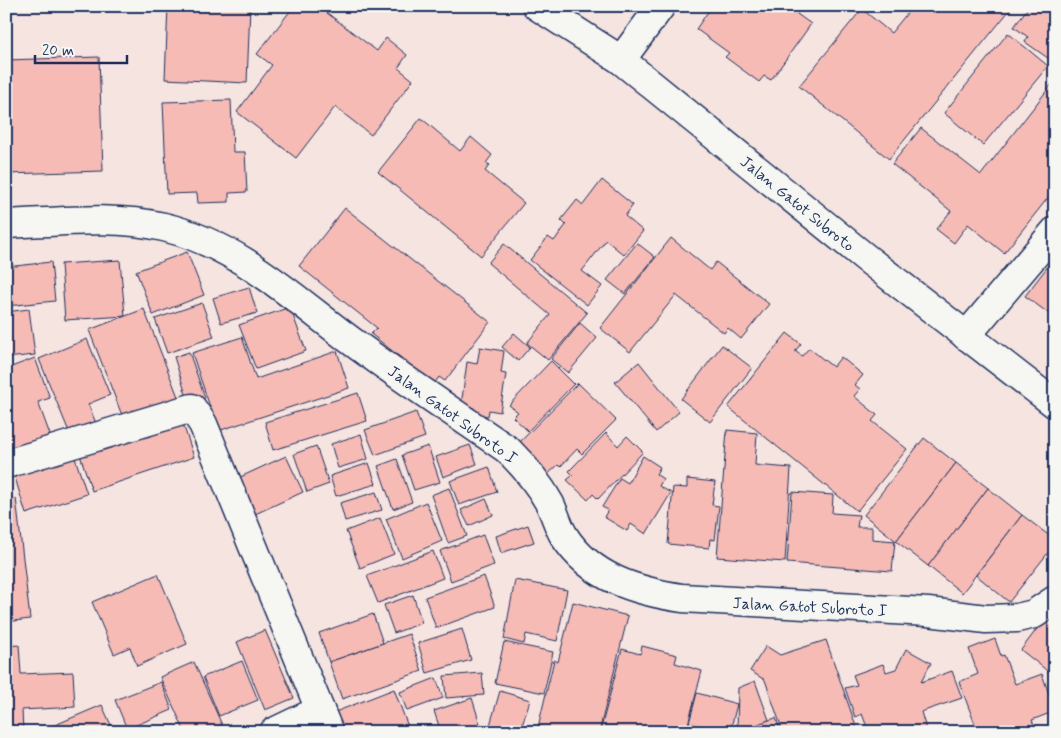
<svg xmlns="http://www.w3.org/2000/svg" width="1061" height="738" font-family="Mynerve,sans-serif">
	<rect width="100%" height="100%" fill="#f6e4e0"/>
	<filter id="ink" filterUnits="userSpaceOnUse"><feTurbulence type="fractalNoise" baseFrequency=".02" numOctaves="2"/><feDisplacementMap in="SourceGraphic" scale="10" xChannelSelector="R" yChannelSelector="G"/><feConvolveMatrix kernelMatrix="1 2 1 2 8 2 1 2 1" color-interpolation-filters="sRGB"/></filter>
	<g filter="url(#ink)">
		<g fill="#f7bbb5" stroke="#1b2f5e">
			<path d="M168,6h82l-3,77 -82,-4z"/>
			<path d="M294,6h24l59,45 9,-13 21,17 -9,13 15,12 -42,55 -36,-28 -39,51 -59,-46 35,-47 -15,-11z"/>
			<path d="M712,6h87l3,2 -5,6 14,10 -40,56 -7,-4 -5,6 -34,-25 4,-4 -33,-24z"/>
			<path d="M913,6h100l-124,153 -90,-73 63,-77 29,24z"/>
			<path d="M1029,6h26v57l-30,-21 3,-5 -14,-10z"/>
			<path d="M1008,33l40,33 -65,79 -39,-32z"/>
			<path d="M99,57l4,114 -97,3v-114z"/>
			<path d="M1055,80v109l-51,64 -36,-29 -14,19 -18,-14 15,-18 -59,-47 29,-36 60,47z"/>
			<path d="M231,100l2,52h12l2,40 -18,1v9l-31,1 -1,-10 -30,1 -4,-92z"/>
			<path d="M421,118l39,33 11,-14 21,18 -6,8 4,2 -5,6 39,32 -43,53 -103,-84z"/>
			<path d="M602,180l31,25 -8,11 18,15 -19,24 -18,-15 -24,31 20,15 -15,19 -57,-45 18,-23 6,4 12,-16 -5,-5 16,-20 6,5z"/>
			<path d="M345,208l145,114 -45,59 -6,-4 -5,7 -63,-50 6,-6 -78,-62z"/>
			<path d="M671,238l39,32 6,-8 53,42 -28,35 -13,-11 -4,5 -48,-38 -46,57 -30,-24z"/>
			<path d="M637,243l18,14 -30,37 -18,-14z"/>
			<path d="M504,244l83,69 -39,47 -21,-17 23,-28 -62,-52z"/>
			<path d="M187,252l17,43 -51,20 -17,-44z"/>
			<path d="M1055,257v61l-30,-22z"/>
			<path d="M120,260l5,56 -60,4 -4,-56z"/>
			<path d="M51,262l4,39 -49,5v-39z"/>
			<path d="M249,287l8,26 -36,10 -8,-25z"/>
			<path d="M202,303l12,34 -47,16 -12,-34z"/>
			<path d="M290,307l16,44 -50,18 -17,-44z"/>
			<path d="M29,309l6,46 -29,3v-46z"/>
			<path d="M144,309l36,93 -55,21 -36,-93z"/>
			<path d="M580,323l17,15 -29,35 -17,-14z"/>
			<path d="M514,333l16,14 -12,14 -16,-14z"/>
			<path d="M787,333l14,11 -6,7 7,5 7,-8 24,19 8,-10 22,18 -8,10 5,4 -6,7 23,19 -5,6 35,28 -50,62 -129,-104z"/>
			<path d="M242,337l14,42 81,-28 12,37 -131,43 -26,-78z"/>
			<path d="M87,339l23,56 -22,9 10,24 -26,11 -33,-80z"/>
			<path d="M722,345l30,23 -42,54 -29,-23z"/>
			<path d="M480,347l24,4 -3,22 5,1 -6,38 -11,-2 -1,6 -15,-2 1,-6 -13,-2 6,-44 10,2z"/>
			<path d="M189,352l16,46 -16,6 -15,-47z"/>
			<path d="M35,358l15,40 -12,4 15,41 -47,17v-76l5,-2 -5,-13z"/>
			<path d="M551,361l23,23 -46,47 -15,-14 5,-5 -9,-7z"/>
			<path d="M639,362l40,50 -23,20 -41,-50z"/>
			<path d="M578,383l38,37 -34,34 -5,-5 -17,18 -2,-2 -13,12 -30,-30z"/>
			<path d="M358,393l9,28 -94,29 -8,-28z"/>
			<path d="M416,412l9,25 -50,18 -10,-25z"/>
			<path d="M180,415l14,42 -102,34 -14,-42z"/>
			<path d="M727,430l30,3 -2,32 36,3 -6,94 -68,-5z"/>
			<path d="M606,433l12,13 9,-10 16,16 -45,47 -5,-5 -5,6 -21,-20 6,-5 -4,-4z"/>
			<path d="M361,434l7,25 -30,9 -7,-24z"/>
			<path d="M924,438l32,25 -60,78 -32,-26z"/>
			<path d="M470,445l7,19 -34,13 -7,-20z"/>
			<path d="M316,446l13,38 -22,8 -13,-38z"/>
			<path d="M428,446l12,36 -26,8 -12,-35z"/>
			<path d="M73,452l14,42 -61,20 -13,-43z"/>
			<path d="M286,456l17,36 -50,23 -17,-36z"/>
			<path d="M643,456l17,11 -4,7 7,5 -4,7 12,7 -25,41 -15,-10 -4,7 -23,-14 4,-7 -6,-3 18,-29 8,5z"/>
			<path d="M397,459l15,43 -19,7 -15,-43z"/>
			<path d="M369,463l7,21 -40,12 -6,-20z"/>
			<path d="M956,463l32,25 -60,78 -32,-25z"/>
			<path d="M489,467l8,25 -38,13 -9,-24z"/>
			<path d="M687,479l28,3 -3,23 7,1 -4,34 -5,-1 -1,9 -41,-4 5,-57 14,1z"/>
			<path d="M449,488l18,48 -19,7 -17,-48z"/>
			<path d="M988,488l34,27 -60,78 -34,-27z"/>
			<path d="M376,492l6,18 -37,11 -5,-18z"/>
			<path d="M792,492l41,3 -1,18 27,2 -2,12h15v12l23,2 -3,30 -105,-8z"/>
			<path d="M16,498l14,121 -24,3v-122z"/>
			<path d="M486,499l7,16 -24,11 -8,-16z"/>
			<path d="M426,502l16,39 -40,17 -16,-39z"/>
			<path d="M1022,515l33,25v4l-46,58 -33,-27z"/>
			<path d="M380,518l14,36 -34,14 -14,-37z"/>
			<path d="M528,525l6,17 -33,11 -5,-17z"/>
			<path d="M483,535l11,30 -43,16 -11,-30z"/>
			<path d="M433,551l10,27 -65,25 -11,-27z"/>
			<path d="M158,574l29,70 -50,22 -7,-19 -16,7 -22,-52z"/>
			<path d="M484,576l11,31 -59,21 -11,-31z"/>
			<path d="M515,580l52,10 -10,51 -31,-7 -2,10 -20,-5z"/>
			<path d="M413,595l9,28 -28,10 -10,-28z"/>
			<path d="M573,602l55,14 -29,116h-42l-19,-5 16,-67 4,2z"/>
			<path d="M1049,613l6,4v60l-34,-27z"/>
			<path d="M373,614l10,29 -54,19 -10,-29z"/>
			<path d="M462,629l9,31 -44,13 -9,-30z"/>
			<path d="M265,630l29,68 -29,12 -28,-68z"/>
			<path d="M409,634l13,37 -80,28 -13,-37z"/>
			<path d="M995,639l6,17 3,-1 11,29 27,-10 13,37 -23,9 5,12h-59l-19,-50 19,-8 -9,-25z"/>
			<path d="M826,640l32,92h-75l-18,-52 -15,-9 16,-25 14,9z"/>
			<path d="M504,642l49,10 -9,41 -49,-10z"/>
			<path d="M19,645l2,29 52,-2 2,35 -53,3 1,22h-17v-86z"/>
			<path d="M642,646l35,9 -2,8 27,8 -16,61h-86l22,-83 18,5z"/>
			<path d="M906,649l25,14 -10,19 31,-11 10,27 -41,14 6,20h-58l-7,-18 -7,3 -10,-29 12,-3 -4,-10 30,-11 3,8 10,-3z"/>
			<path d="M242,661l16,39 -39,16 -16,-39z"/>
			<path d="M194,662l28,63 -16,7h-21l-25,-55z"/>
			<path d="M482,673l2,22 -38,3 -2,-22z"/>
			<path d="M436,678l7,20 -36,13 -7,-19z"/>
			<path d="M755,681l14,39 -32,12 1,-44z"/>
			<path d="M161,682l11,28 -45,19 -12,-29z"/>
			<path d="M394,689l16,43h-73l-7,-18z"/>
			<path d="M500,691l30,9 -10,32h-32z"/>
			<path d="M697,693l40,11 -7,28 -41,-9z"/>
			<path d="M472,698l9,29 -14,5h-26l-7,-21z"/>
			<path d="M102,705l12,27h-65l-1,-4z"/>
			<path d="M776,718l5,14h-44l32,-12z"/>
			<path d="M689,723l33,9h-35z"/>
		</g>
		<g fill="none" stroke-linecap="round" stroke-linejoin="round">
			<defs>
				<g id="minor">
					<path d="M621,60l40,-54"/>
					<path d="M6,224c53,-2 107,-9 158,3 74,18 127,69 186,113 51,38 105,73 158,110 16,16 31,34 42,54 5,10 8,22 14,32 27,42 72,55 118,62l246,14 58,7 31,-1 17,-4 21,-14"/>
					<path d="M966,336l89,-105"/>
					<path d="M6,464l186,-56 11,16 126,308"/>
					<path d="M274,732l46,-22"/>
				</g>
				<path id="major" d="M537,6l84,54 245,198 189,146"/>
			</defs>
			<use href="#minor" stroke="#1b2f5e" stroke-width="31"/>
			<use href="#major" stroke="#1b2f5e" stroke-width="31"/>
			<use href="#minor" stroke="#f6f6f2" stroke-width="28"/>
			<use href="#major" stroke="#f6f6f2" stroke-width="28"/>
		</g>
	</g>
	<g text-anchor="middle" stroke-width="4" stroke-linejoin="round" paint-order="stroke">
		<g font-size="16" fill="#1b2f5e" stroke="#f6f6f2">
			<text transform="translate(798 203) rotate(39)" y="6">Jalan Gatot Subroto</text>
			<text transform="translate(453 414) rotate(36)" y="6">Jalan Gatot Subroto I</text>
			<text transform="translate(810 606) rotate(3)" y="6">Jalan Gatot Subroto I</text>
		</g>
	</g>
	<rect width="1061" height="738" fill="none" stroke="#f6f6f2" stroke-width="25"/>
	<rect x="12" y="12" width="1036" height="713" fill="none" stroke="#1b2f5e" stroke-width="2" filter="url(#ink)"/>
	<path d="M35 55v8h92v-8" fill="none" stroke="#1b2f5e" stroke-width="2.5"/>
	<text x="42" y="55" font-size="15" fill="#1b2f5e" stroke="#f6f6f2" stroke-width="4" paint-order="stroke">20 m</text>
</svg>
